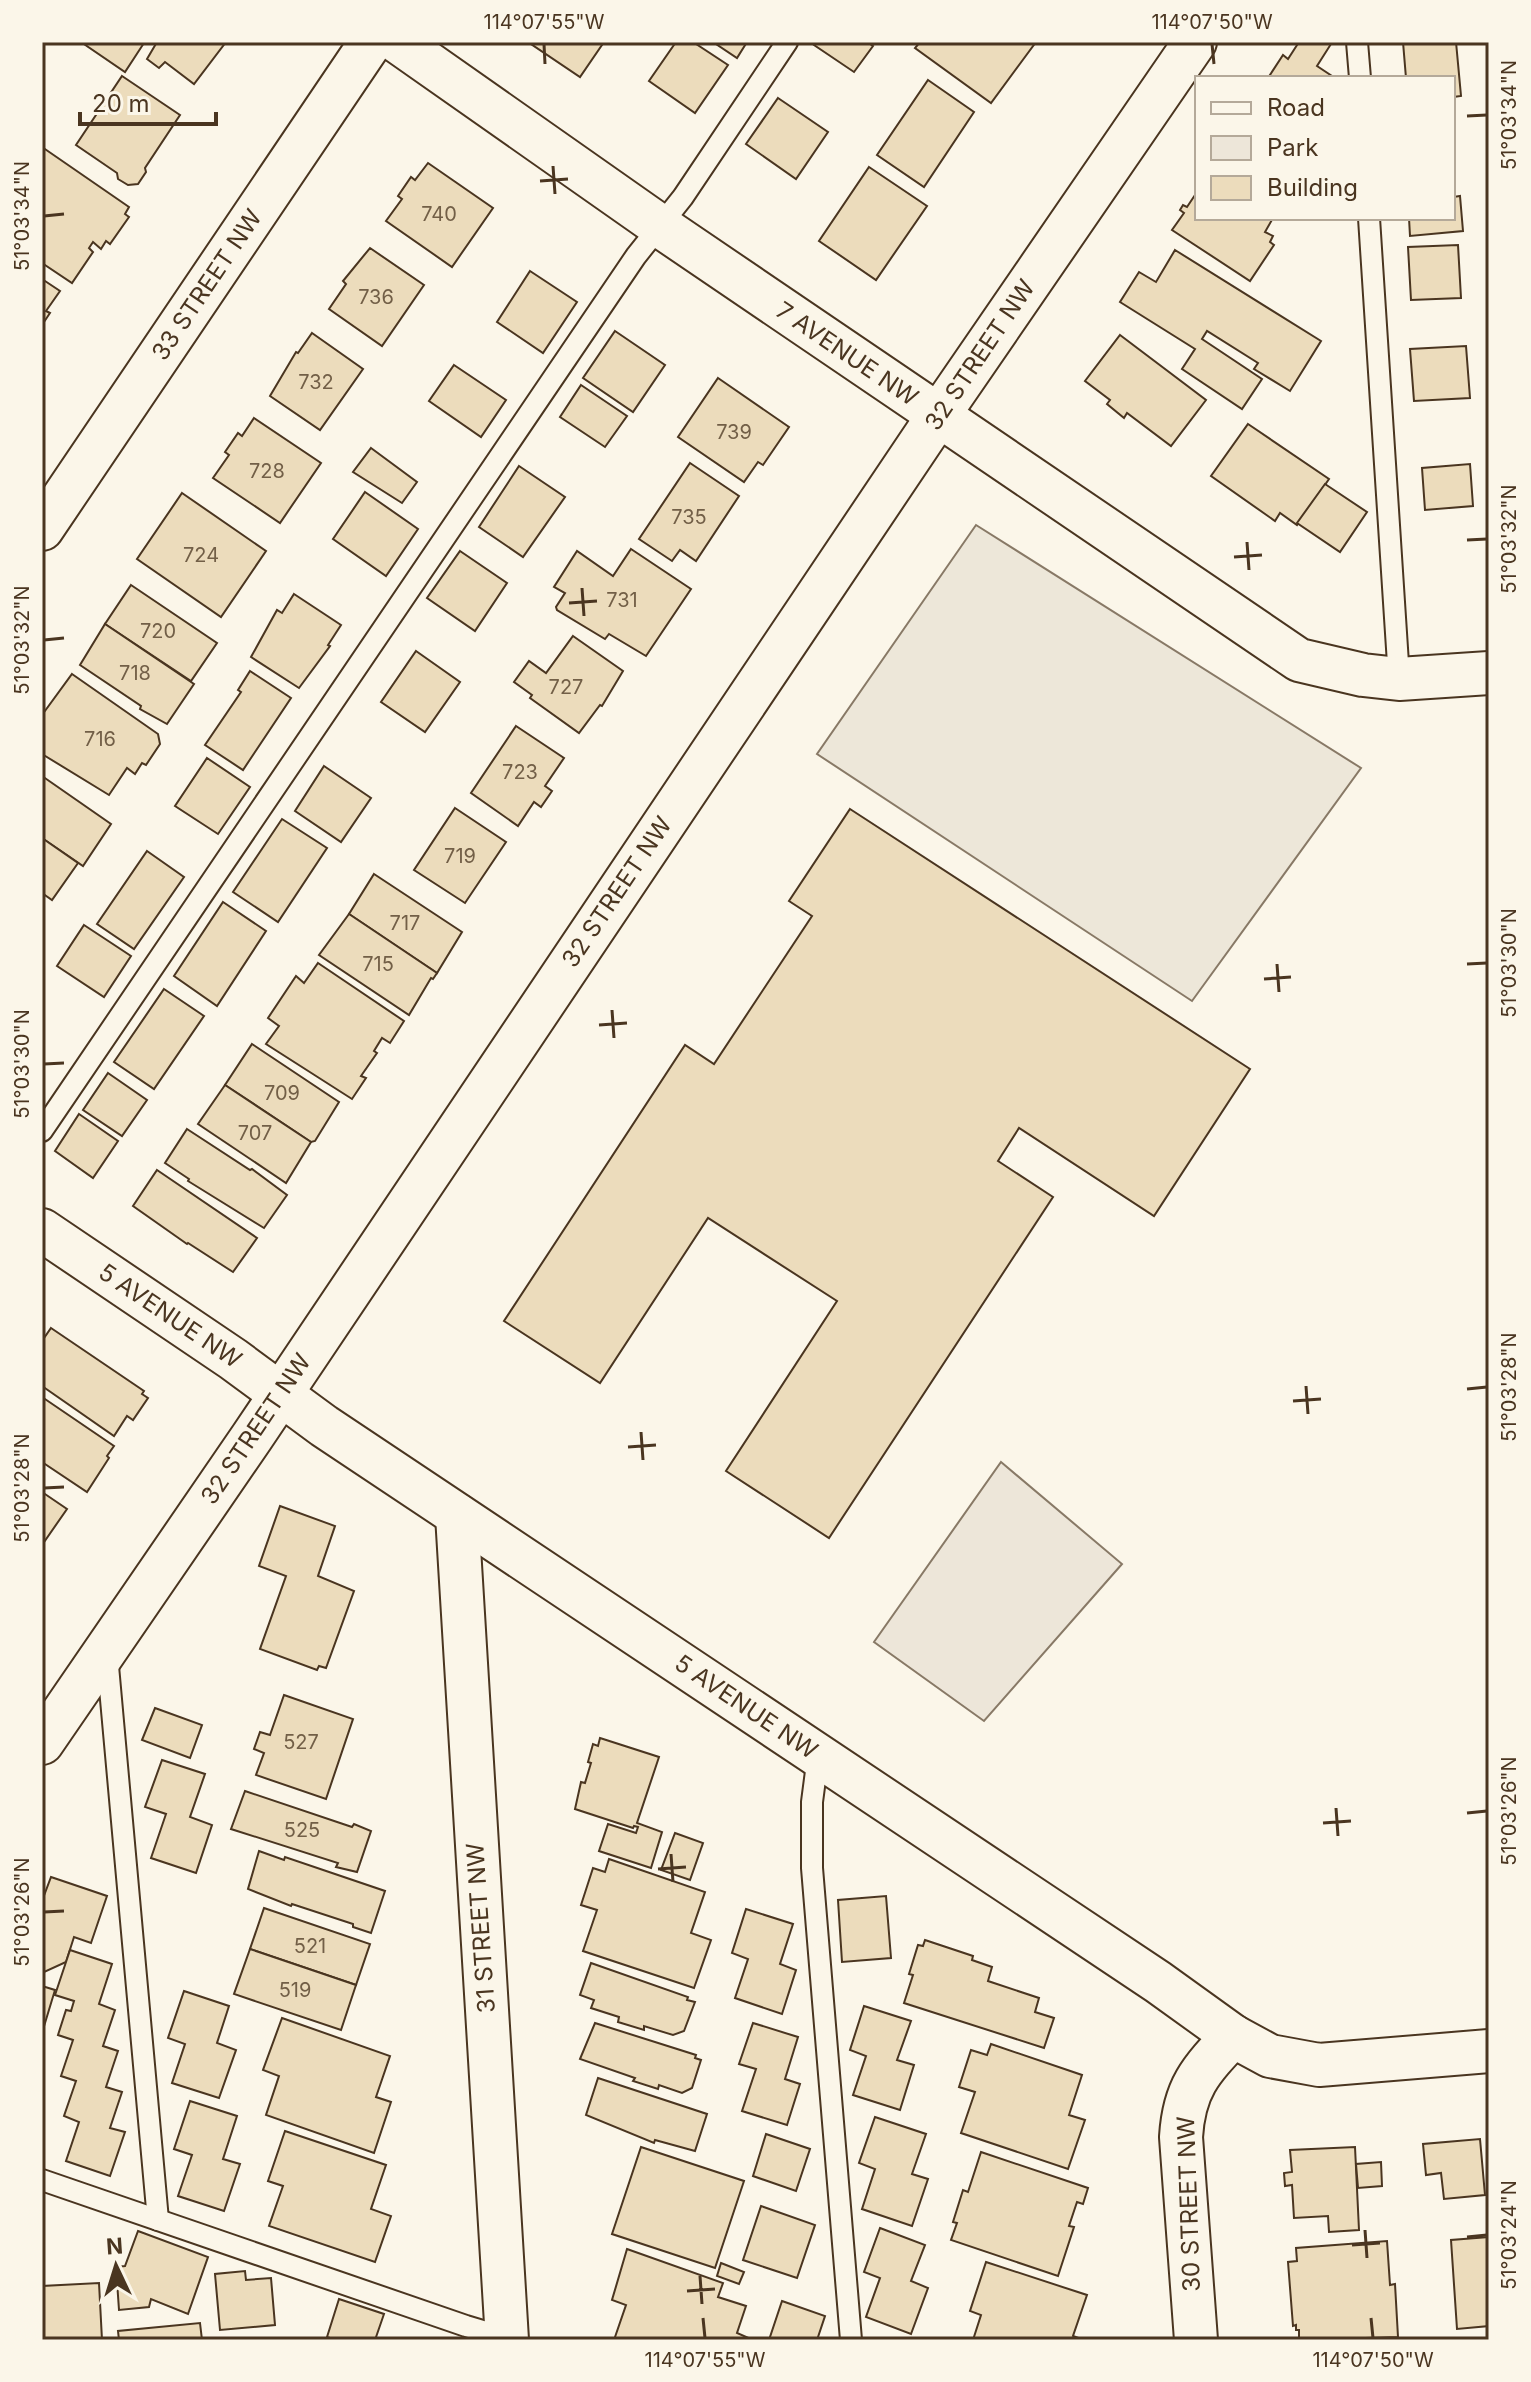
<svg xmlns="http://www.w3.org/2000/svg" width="1531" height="2382" font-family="Inter,sans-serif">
	<rect width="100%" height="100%" fill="#fbf6e9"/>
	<path fill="#ede6d9" stroke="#887966" stroke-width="2" d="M1001,1462l121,102 -138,157 -110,-79z"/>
	<path fill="#ede7d9" stroke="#887966" stroke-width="2" d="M976,525l385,243 -169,233 -375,-247z"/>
	<g fill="#ecdcbc" stroke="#4a3520" stroke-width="2">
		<path d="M81,42h61l2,1 -19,29z"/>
		<path d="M157,42h69l-32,42 -29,-22 -6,6 -12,-9z"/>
		<path d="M533,42h71l-24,35 -49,-33z"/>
		<path d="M676,42h17l35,23 -33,48 -46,-32z"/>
		<path d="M713,42h34l-10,16z"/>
		<path d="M816,42h51l6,4 -19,26 -40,-27z"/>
		<path d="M920,42h116l-45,61 -76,-55z"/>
		<path d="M1299,42l32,2 -14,22 18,12h-67l15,-23 5,4z"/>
		<path d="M1403,42h53l5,54 -8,1v-19h-47z"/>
		<path d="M122,76l58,39 -35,53 1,4 -8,12 -10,1 -10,-6 -1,-6 -41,-28z"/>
		<path d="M928,80l46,32 -50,75 -47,-32z"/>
		<path d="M778,98l50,34 -32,47 -50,-35z"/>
		<path d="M42,147l87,60 -4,7 4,3 -19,27 -4,-3 -5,8 -8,-7 -4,6 4,4 -21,31 -30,-20z"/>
		<path d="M428,163l65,45 -41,59 -66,-46 16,-22 -4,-3 13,-19 4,3z"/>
		<path d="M869,167l58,39 -51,74 -57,-39z"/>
		<path d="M1197,192v26h76l-8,14 8,4 -3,6 4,3 -24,36 -78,-51 12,-17 -4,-3 3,-5 4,2z"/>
		<path d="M1460,196l3,35 -53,5 -1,-18h44v-21z"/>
		<path d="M1458,245l3,53 -50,2 -3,-53z"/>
		<path d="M370,248l54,37 -42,61 -53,-37 17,-25 -3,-3z"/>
		<path d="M1175,250l146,91 -31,50 -36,-22 4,-6 -51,-32 -5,8 60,40 -20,30 -60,-40 13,-20 -75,-47 19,-30 17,10z"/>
		<path d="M530,271l47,31 -34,51 -46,-31z"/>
		<path d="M42,279l18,12 -14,20 4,2 -8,12z"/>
		<path d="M615,331l50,34 -32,47 -50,-34z"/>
		<path d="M312,333l51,36 -43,61 -50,-34 26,-44 2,1z"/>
		<path d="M1120,335l86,65 -35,46 -44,-33 -3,5 -17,-14 3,-4 -25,-19z"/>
		<path d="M1466,346l4,52 -56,3 -4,-52z"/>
		<path d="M454,365l52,35 -25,37 -52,-36z"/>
		<path d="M718,378l71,49 -26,38 -5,-3 -14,20 -66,-45z"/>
		<path d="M581,385l46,31 -22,31 -45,-30z"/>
		<path d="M254,418l67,45 -41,60 -67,-45 16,-23 -4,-3 13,-19 4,3z"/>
		<path d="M1248,424l81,55 -32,46 -17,-12 -5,8 -64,-45z"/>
		<path d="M371,448l46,34 -15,21 -49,-31z"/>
		<path d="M690,463l49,33 -43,65 -16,-11 -8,11 -33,-22z"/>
		<path d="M1470,464l3,42 -48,4 -3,-42z"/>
		<path d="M519,466l46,31 -42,60 -44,-30z"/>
		<path d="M1325,484l42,28 -27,40 -43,-29z"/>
		<path d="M365,492l53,37 -32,47 -53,-37z"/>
		<path d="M182,493l84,58 -45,66 -84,-58z"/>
		<path d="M631,549l60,40 -45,67 -37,-22 -4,5 -48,-29 -1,-3 9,-14 -11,-6 23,-36 36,25z"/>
		<path d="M460,551l47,32 -32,48 -48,-33z"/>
		<path d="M131,585l86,58 -26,38 -86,-57z"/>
		<path d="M294,594l47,31 -13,20 2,1 -31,42 -48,-31 26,-47 5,3z"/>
		<path d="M105,624l89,60 -27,40 -27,-15 1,-3 -61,-41z"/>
		<path d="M573,636l50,35 -21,35 -2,-1 -21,28 -49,-35 2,-3 -18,-13 15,-21 17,12z"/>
		<path d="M416,651l44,31 -35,50 -44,-30z"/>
		<path d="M250,671l41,27 -48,72 -38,-25 36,-53 -3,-2z"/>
		<path d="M72,674l86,60 2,10 -14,21 -4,-2 -7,11 -8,-6 -18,27 -67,-41v-39z"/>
		<path d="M516,726l48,32 -19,28 7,5 -11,16 -7,-5 -16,24 -47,-33z"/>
		<path d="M207,758l43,29 -32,47 -43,-28z"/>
		<path d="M324,766l47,32 -30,44 -46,-31z"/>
		<path d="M42,776l69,48 -28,42 -41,-28z"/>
		<path d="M455,808l51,34 -41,61 -51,-33z"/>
		<path d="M850,809l400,260 -96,147 -135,-88 -21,33 55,36 -224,341 -103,-67 111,-170 -129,-83 -108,165 -96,-62 181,-276 29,19 98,-148 -23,-15z"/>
		<path d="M282,819l45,29 -49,74 -45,-30z"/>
		<path d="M42,838l36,25 -26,37 -10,-7z"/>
		<path d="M147,851l37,26 -50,72 -37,-25z"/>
		<path d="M374,874l88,58 -25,41 -88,-59z"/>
		<path d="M223,902l43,29 -49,75 -43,-30z"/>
		<path d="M349,914l88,59 -4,6 -2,-1 -22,37 -90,-60z"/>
		<path d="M84,925l47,31 -27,41 -47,-31z"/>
		<path d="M318,963l86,58 -14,22 -8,-5 -8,13 3,2 -16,23 5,2 -14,21 -86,-55 13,-18 -11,-8 28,-42 8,7z"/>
		<path d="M164,989l40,27 -50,73 -40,-27z"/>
		<path d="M252,1044l87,58 -24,39 -4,1 -86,-57z"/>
		<path d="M108,1073l39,27 -25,36 -39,-26z"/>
		<path d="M225,1085l86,57 -25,41 -88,-59z"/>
		<path d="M79,1114l39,27 -25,37 -38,-27z"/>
		<path d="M187,1129l63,41 2,-1 35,26 -23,33 -76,-47 1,-2 -24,-16z"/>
		<path d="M157,1170l100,68 -24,34 -45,-29 -1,1 -54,-38z"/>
		<path d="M51,1328l93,63 -2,3 6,4 -15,22 -6,-4 -13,20 -72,-50v-45z"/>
		<path d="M42,1397l72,49 -7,10 2,2 -22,34 -45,-30z"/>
		<path d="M42,1492l25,17 -25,36z"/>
		<path d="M280,1506l55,20 -17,50 36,15 -28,77 -7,-2 -2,4 -57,-21 26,-73 -27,-10z"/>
		<path d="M284,1695l69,24 -27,80 -70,-24 8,-22 -10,-4 6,-17 10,3z"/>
		<path d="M155,1708l47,17 -12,33 -48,-18z"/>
		<path d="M600,1738l59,19 -22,66 25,9 -11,36 -52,-17 9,-27 28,9 2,-6 -4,-1 -1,2 -58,-19 6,-27 4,1 6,-20 -3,-1 5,-18 5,2z"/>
		<path d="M162,1760l43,14 -15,43 22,8 -16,48 -45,-15 15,-44 -21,-7z"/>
		<path d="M245,1791l107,36 2,-3 17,7 -14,41 -21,-5 2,-4 -107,-34z"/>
		<path d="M675,1833l28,10 -13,37 -29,-10z"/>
		<path d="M259,1851l25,9 1,-3 100,34 -14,42 -18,-6v-3l-61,-20 -1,2 -43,-17z"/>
		<path d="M609,1859l96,33 -14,41 20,7 -17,48 -111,-37 14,-41 -16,-5 12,-37 12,4z"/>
		<path d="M51,1877l56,19 -16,47 -17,-6 -8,25 -24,11v-72z"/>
		<path d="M886,1896l5,62 -49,4 -4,-62z"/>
		<path d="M264,1908l106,36 -14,41 -106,-36z"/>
		<path d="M746,1909l47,15 -13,40 16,6 -14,44 -47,-16 13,-39 -16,-6z"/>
		<path d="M925,1940l48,16 -1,4 20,7 -4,14 51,17 -4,14 19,6 -10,30 -140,-45 9,-28 -4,-1 9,-29 5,1z"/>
		<path d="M250,1949l106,36 -15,45 -107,-36z"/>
		<path d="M70,1950l42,14 -13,40 16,6 -12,36 15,5 -12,36 16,5 -12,36 15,4 -15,44 -44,-15 13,-39 -15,-6 12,-35 -15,-5 12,-36 -15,-5 8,-25 5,1 3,-10 -19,-6z"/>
		<path d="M591,1963l97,34 -1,3 8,2 -11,29 -11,4 -29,-9v4l-26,-8 1,-5 -28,-9 3,-8 -14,-5z"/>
		<path d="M42,1986l13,4 -13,43z"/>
		<path d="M184,1991l45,15 -12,37 19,7 -17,48 -47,-15 13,-39 -17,-6z"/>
		<path d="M864,2006l47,15 -14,39 17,5 -14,45 -47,-15 13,-39 -16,-6z"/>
		<path d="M282,2018l108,38 -14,41 15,5 -17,51 -108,-38 13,-39 -16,-6z"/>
		<path d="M595,2023l101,32 -1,3 6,2 -9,28 -10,5 -23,-8 -1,4 -25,-8 2,-3 -55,-19z"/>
		<path d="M753,2023l45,14 -13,42 15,5 -13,41 -45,-14 14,-42 -17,-5z"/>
		<path d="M991,2044l91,31 -13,40 16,5 -17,49 -107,-36 14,-41 -16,-5 12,-37 16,5z"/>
		<path d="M598,2078l109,36 -12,37 -40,-11 -1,3 -68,-28z"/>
		<path d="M190,2101l47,15 -14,43 17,5 -16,47 -46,-15 14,-41 -18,-6z"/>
		<path d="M875,2117l51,17 -14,40 16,5 -16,47 -50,-17 13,-40 -16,-6z"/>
		<path d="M285,2131l101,34 -15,44 20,7 -16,46 -106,-36 14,-40 -15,-5z"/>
		<path d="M766,2134l44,15 -14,42 -43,-15z"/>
		<path d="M1480,2139l5,56 -41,4 -3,-26 -15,2 -3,-31z"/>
		<path d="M641,2147l103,34 -29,87 -103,-34z"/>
		<path d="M1355,2147l4,83 -30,2 -1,-16 -34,2 -2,-33 -7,1 -1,-13 8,-1 -2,-22z"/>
		<path d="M981,2152l107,36 -5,16 -6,-2 -8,24 5,1 -16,49 -107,-36 6,-17 -4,-1 10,-32 5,2z"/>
		<path d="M1381,2162l1,24 -24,2 -2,-24z"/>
		<path d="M761,2206l54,19 -18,53 -54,-18z"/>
		<path d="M880,2228l45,17 -14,36 17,7 -17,46 -45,-17 14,-39 -16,-6z"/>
		<path d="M138,2231l70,26 -20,57 -37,-15 -2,8 -30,3 -3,-43 9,-1z"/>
		<path d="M1489,2237v89l-32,3 -6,-89z"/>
		<path d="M1387,2241l3,44 5,-1 3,53 -99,3v-10h-3v-5l-3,1 -5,-64 9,-1 -1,-13z"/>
		<path d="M627,2249l96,34 -5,14 28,9 -9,27 16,7h-139l12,-35 -14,-5z"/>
		<path d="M986,2262l101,33 -14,41 11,4h-111l8,-25 -11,-4z"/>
		<path d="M721,2263l23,9 -5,12 -22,-8z"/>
		<path d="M245,2271l1,9 25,-2 4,47 -55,5 -5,-56z"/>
		<path d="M99,2283l3,57h-60v-54z"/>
		<path d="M339,2299l45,15 -9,26h-39l-9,-3z"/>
		<path d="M782,2301l43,15 -8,24h-48z"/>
		<path d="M200,2323l2,17h-83l-1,-9z"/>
	</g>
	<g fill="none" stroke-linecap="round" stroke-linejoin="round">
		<defs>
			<g id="service">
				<path d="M1357,42l3,36"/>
				<path d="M1369,218l30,461"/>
				<path d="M42,1131l594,-875 47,-59 104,-155"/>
				<path d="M107,1655l51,565"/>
				<path d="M818,1756l-6,46v66l39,472"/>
				<path d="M42,2180l424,146 43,13"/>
			</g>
			<g id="minor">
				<path d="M398,42l262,184 639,434 64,15 36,4 90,-6"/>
				<path d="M42,529l329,-487"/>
				<path d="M42,1230l191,129 91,67 834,556 75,54 37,20 49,9 170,-14"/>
				<path d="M457,1515l50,825"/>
				<path d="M42,1743l210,-306 686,-1021 257,-374"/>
				<path d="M1196,2340l-15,-203c3,-49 19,-66 52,-101"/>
			</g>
		</defs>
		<use href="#service" stroke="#4a3520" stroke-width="24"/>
		<use href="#minor" stroke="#4a3520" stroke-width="46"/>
		<use href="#service" stroke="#fbf6e9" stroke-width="20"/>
		<use href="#minor" stroke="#fbf6e9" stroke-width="42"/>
	</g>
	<path fill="none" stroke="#4a3520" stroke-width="3" d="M544,44l1,20M1212,44l2,20M1467,116l20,-1M553,166l2,28M540,181l28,-2M44,216l20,-2M1467,540l20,-1M1247,542l2,28M1234,557l28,-2M582,588l2,28M569,603l28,-2M44,640l20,-2M1277,964l2,28M1467,964l20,-1M1264,979l27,-2M612,1010l2,28M599,1025l28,-2M44,1064l20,-1M1306,1386l2,28M1467,1389l20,-2M1293,1401l28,-2M641,1432l2,28M628,1447l28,-2M44,1488l20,-1M1336,1808l2,28M1467,1813l20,-2M1323,1823l28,-2M671,1854l2,28M658,1869l28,-2M44,1912l20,-1M1365,2230l2,28M1467,2237l20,-2M1352,2245l28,-2M700,2276l2,28M687,2291l28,-2M703,2318l2,20M1371,2318l2,20"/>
	<g text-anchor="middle" stroke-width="6" stroke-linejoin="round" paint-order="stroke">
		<g font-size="20" fill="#725f47">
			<text x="439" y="221">740</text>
			<text x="376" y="304">736</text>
			<text x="316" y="389">732</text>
			<text x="734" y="439">739</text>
			<text x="267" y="478">728</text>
			<text x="689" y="524">735</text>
			<text x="201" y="562">724</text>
			<text x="622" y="607">731</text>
			<text x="158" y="638">720</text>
			<text x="135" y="680">718</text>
			<text x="566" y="694">727</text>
			<text x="100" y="746">716</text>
			<text x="520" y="779">723</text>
			<text x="460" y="863">719</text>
			<text x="405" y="930">717</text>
			<text x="378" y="971">715</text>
			<text x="282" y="1100">709</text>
			<text x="255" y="1140">707</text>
			<text x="301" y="1749">527</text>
			<text x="302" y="1837">525</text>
			<text x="310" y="1953">521</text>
			<text x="295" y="1997">519</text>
		</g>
		<g font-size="24" fill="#4a3520" stroke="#fbf6e9">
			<text transform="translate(207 285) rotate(-56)" y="8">33 STREET NW</text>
			<text transform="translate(847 354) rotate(34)" y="8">7 AVENUE NW</text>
			<text transform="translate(980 355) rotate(-56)" y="8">32 STREET NW</text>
			<text transform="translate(617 892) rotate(-56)" y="8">32 STREET NW</text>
			<text transform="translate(170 1316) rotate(34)" y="8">5 AVENUE NW</text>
			<text transform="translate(256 1429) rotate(-56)" y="8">32 STREET NW</text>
			<text transform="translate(746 1707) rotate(34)" y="8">5 AVENUE NW</text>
			<text transform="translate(481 1928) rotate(-94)" y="8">31 STREET NW</text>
			<text transform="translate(1189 2204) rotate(-92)" y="8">30 STREET NW</text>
		</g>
	</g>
	<rect width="1531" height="2382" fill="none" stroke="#fbf6e9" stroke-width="88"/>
	<rect x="1195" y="76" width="260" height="144" fill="#fbf6e9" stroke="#b4a999" stroke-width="2"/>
	<rect x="1211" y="102" width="40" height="12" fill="#fbf6e9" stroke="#b4a999" stroke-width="2"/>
	<text x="1267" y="116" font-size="24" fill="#4a3520">Road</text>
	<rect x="1211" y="136" width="40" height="24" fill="#ede6d9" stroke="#b4a999" stroke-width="2"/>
	<text x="1267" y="156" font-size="24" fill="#4a3520">Park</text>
	<rect x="1211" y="176" width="40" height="24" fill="#ecdcbc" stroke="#b4a999" stroke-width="2"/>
	<text x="1267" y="196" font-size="24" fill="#4a3520">Building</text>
	<g transform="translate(116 2266) rotate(356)" stroke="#fbf6e9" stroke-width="6" paint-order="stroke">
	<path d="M0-6L14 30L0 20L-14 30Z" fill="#4a3520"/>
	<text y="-12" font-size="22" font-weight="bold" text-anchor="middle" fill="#4a3520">N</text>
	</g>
	<path d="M80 112v12h136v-12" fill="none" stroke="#4a3520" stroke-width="4"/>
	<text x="92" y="112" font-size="24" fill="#4a3520" stroke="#fbf6e9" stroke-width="6" paint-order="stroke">20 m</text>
	<rect x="44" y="44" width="1443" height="2294" fill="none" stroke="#4a3520" stroke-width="3"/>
	<g font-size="20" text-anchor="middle" fill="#4a3520">
		<text x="544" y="29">114°07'55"W</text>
		<text x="1212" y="29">114°07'50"W</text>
		<text transform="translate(1509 115) rotate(-90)" y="7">51°03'34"N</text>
		<text transform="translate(22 216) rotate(-90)" y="7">51°03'34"N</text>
		<text transform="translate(1509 539) rotate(-90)" y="7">51°03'32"N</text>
		<text transform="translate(22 640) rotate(-90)" y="7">51°03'32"N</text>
		<text transform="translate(1509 963) rotate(-90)" y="7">51°03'30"N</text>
		<text transform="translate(22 1064) rotate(-90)" y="7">51°03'30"N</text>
		<text transform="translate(1509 1387) rotate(-90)" y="7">51°03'28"N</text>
		<text transform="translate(22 1488) rotate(-90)" y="7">51°03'28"N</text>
		<text transform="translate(1509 1811) rotate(-90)" y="7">51°03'26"N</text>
		<text transform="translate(22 1912) rotate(-90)" y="7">51°03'26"N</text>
		<text transform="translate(1509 2235) rotate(-90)" y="7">51°03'24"N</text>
		<text x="705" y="2367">114°07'55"W</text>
		<text x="1373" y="2367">114°07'50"W</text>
	</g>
</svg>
